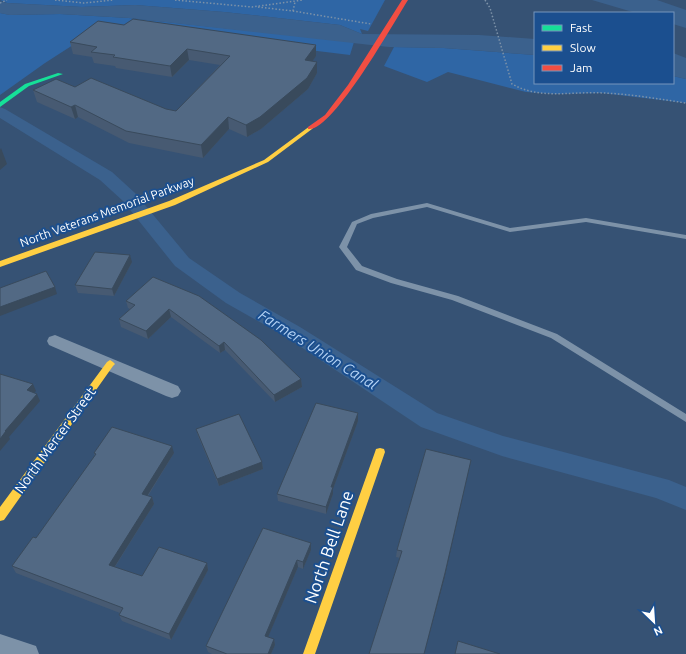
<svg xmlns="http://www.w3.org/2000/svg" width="686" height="654" font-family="Ubuntu,sans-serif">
	<rect width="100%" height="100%" fill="#365274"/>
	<g fill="#2f66a5">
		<path d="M0,0h385l-17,31 -8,-2 2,5 -22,-9 -116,-13 -89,-7 -53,2 -75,-4z"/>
		<path d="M0,13l10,2 50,-1 69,4 225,24 -4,13 -246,-30 -59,38 -45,32z"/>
		<path d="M394,47l50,1 91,7v28h138v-7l13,3v24l-84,-10 -46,1 -30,-2 -78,-20 -21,10 -43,-16z"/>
	</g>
	<g fill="#3b618d">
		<path d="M592,0h65l29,10v18l-13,-4v-11h-37z"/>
		<path d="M0,1l7,2 75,4 53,-2 89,7 116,13 22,9 117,1 56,4v16l-91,-7 -55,-1 -260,-29 -69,-4 -50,1 -10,-2z"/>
		<path d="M673,53l13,5v21l-13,-3z"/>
	</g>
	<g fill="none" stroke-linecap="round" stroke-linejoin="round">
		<path fill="#3b618d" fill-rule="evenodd" d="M0,107l5,2 107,63 23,21 54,65 51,35 60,34 137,86 66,23 166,44 17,7v23l-30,-12 -154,-42 -81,-29 -135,-90 -60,-34 -51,-37 -52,-65 -23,-21 -100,-62z"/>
		<g stroke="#7d92a8" stroke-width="1.5" stroke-dasharray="1.5 2" stroke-linecap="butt">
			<path d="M55,0l29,3 29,-3"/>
			<path d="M175,0l77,7 51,-7"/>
			<path d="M485,0l5,8 22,76c28,16 60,7 91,9 28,1 55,6 83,10"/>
			<path d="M0,3l7,-3"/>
			<path d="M258,7l35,4 78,13"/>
			<path d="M293,11l2,-9"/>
		</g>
		<path fill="#7d92a8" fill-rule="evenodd" d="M427,203l83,25 76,-10 100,17v4l-100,-17 -76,10 -83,-25 -54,11 -16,6 -10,23 15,19 35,13 61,17 99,38 129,80v8l-135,-84 -99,-38 -61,-17 -35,-13 -17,-23 13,-25 19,-8z"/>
		<g fill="#7d92a8" fill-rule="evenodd">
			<path d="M55,335l123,51 3,5 -3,5 -6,2 -6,-2 -117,-51 -2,-4 2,-4z"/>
			<path d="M0,634l36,12 3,8h-39z"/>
		</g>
		<path fill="#16e098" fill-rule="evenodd" d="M58,73l5,1 -34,12 -29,21v-5l25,-18z"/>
		<g fill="#ffcf43" fill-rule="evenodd">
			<path d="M310,126l3,2 -1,1 -44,33 -93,43 -175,62v-6l169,-60 95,-41z"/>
			<path d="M110,360l3,2 2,2 -2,2 -109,154 -4,1v-14l107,-145z"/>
			<path d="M380,448l4,1 1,3 -70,202h-12l72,-202 1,-3z"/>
		</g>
		<path fill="#f24e42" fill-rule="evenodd" d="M402,0h6c-14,22 -76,133 -100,129v-2l17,-12 23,-30z"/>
	</g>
	<g fill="#475a72">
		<path d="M70,42l246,14 -4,5 5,1v11l-9,16 -47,40 -14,8 -18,-8 -26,29 -74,-15 -51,-26 -3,2 -38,-17 -4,-12 42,-3 91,22 10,2 44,-46 -31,-5 -17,17 -56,-9 -1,-2 -21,-3 -2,-6 -19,-3z"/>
		<path d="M132,262l-18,34 -36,-3 -3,-8z"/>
		<path d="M153,277l148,102 1,8 -27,15 -50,-52 -5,3 -49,-36 -23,22 -27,-12 -2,-8 11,-10 -2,-1 -2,-7z"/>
		<path d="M358,413v8l-25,68v5l-7,20 -48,-13 -1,-7z"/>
		<path d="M196,429l66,33 1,7 -44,17 -21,-50z"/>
		<path d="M426,449l18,131 -44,-22 -4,-1 1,-7z"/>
		<path d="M94,453h80l-26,43 4,1 2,7 -39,63 27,9 65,-13 1,7 -37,70 -49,-19 -3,-6 1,-2 -104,-40 -4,-7 24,-28 59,-82z"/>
		<path d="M263,528l48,22 -8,19 -5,-2 -30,70 6,2 1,6 -4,9h-59l-4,-2 -2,-6z"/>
	</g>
	<g fill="#394a5c">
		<path d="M316,45v11l-11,16v-12z"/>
		<path d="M187,49l2,11 -17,17 -2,-11z"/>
		<path d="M317,62v11l-9,16 -47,40 -14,8 -1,-12z"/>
		<path d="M75,105l3,12 -3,2 -4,-12z"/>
		<path d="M228,117l1,12 -26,29 -2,-13z"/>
		<path d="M1,148l6,16 -7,6v-20z"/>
		<path d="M130,255l2,7 -18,34 -2,-7z"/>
		<path d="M55,287l2,7 -57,22v-9z"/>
		<path d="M169,309l2,8 -23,22 -2,-8z"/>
		<path d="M224,342l1,8 -5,3 -1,-7z"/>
		<path d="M301,379l1,8 -27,15 -1,-7z"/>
		<path d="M33,384l3,7 -6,7 -3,-8z"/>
		<path d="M37,394l3,7 -31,36 1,2 -10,12v-12l5,-8z"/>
		<path d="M358,413v8l-25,68v5l-7,20v-7l5,-20z"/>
		<path d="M172,446l2,7 -30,48 -2,-7z"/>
		<path d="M471,460l-27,120 -20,74z"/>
		<path d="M262,462l1,7 -44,17 -2,-7z"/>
		<path d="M152,497l2,7 -42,67 -3,-6z"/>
		<path d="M311,543v7l-8,19v-7z"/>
		<path d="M297,560l1,7 -32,75 -1,-6z"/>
		<path d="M207,563l1,7 -37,70 -2,-6z"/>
		<path d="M274,639l1,6 -4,9h-3z"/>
	</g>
	<g fill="#526984" stroke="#394a5c">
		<path d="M133,19l183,26 -11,15 12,2 -10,16 -47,39 -14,8 -18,-8 -27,28 -75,-14 -51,-26 -4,2 -38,-17 23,-11 19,8 16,-9 75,31 10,2 54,-55 -43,-7 -17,17 -57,-9 2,-2 -24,-3 6,-5 -27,-5 28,-21 26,4z"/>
		<path d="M95,252l35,3 -18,34 -37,-4z"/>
		<path d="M46,271l9,16 -55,20v-19z"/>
		<path d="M153,277l46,19 62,44 40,39 -27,16 -50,-53 -5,4 -50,-37 -23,22 -27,-12 16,-14 -9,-4z"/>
		<path d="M0,374l33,10 -6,6 10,4 -32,37h1l-6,8z"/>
		<path d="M316,403l42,10 -27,74h2l-7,20 -49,-13z"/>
		<path d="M239,414l23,48 -45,17 -21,-50z"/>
		<path d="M112,427l60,19 -30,48 10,3 -43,68 33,11 17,-29 48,16 -38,71 -50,-19 4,-7 -111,-42 21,-29 3,1 60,-84 -2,-1z"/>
		<path d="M426,449l45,11 -26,113 -21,81h-55l33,-103 -5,-1z"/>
		<path d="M263,528l48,15 -8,19 -6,-2 -32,76 9,3 -6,15h-41l-21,-8z"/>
		<path d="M458,641l42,13h-45z"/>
	</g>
	<g text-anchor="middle" stroke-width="4" stroke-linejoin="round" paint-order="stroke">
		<g font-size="12" fill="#fff" stroke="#1b4f8f">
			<text transform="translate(107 212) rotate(-20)" y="4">North Veterans Memorial Parkway</text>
		</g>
		<g font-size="14" fill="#fff" stroke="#1b4f8f">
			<text transform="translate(55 440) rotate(-54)" y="5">North Mercer Street</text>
		</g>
		<g font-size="15" font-style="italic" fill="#b5d3f5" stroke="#1b4f8f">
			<text transform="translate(318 350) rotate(32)" y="5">Farmers Union Canal</text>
		</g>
		<g font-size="17" fill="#fff" stroke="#1b4f8f">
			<text transform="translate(329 547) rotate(-71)" y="6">North Bell Lane</text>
		</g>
	</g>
	<rect x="534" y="12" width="140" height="72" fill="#1b4f8f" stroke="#7695bc"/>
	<rect x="542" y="25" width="20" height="6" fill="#16e098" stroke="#7695bc"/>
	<text x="570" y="32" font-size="12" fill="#ffffff">Fast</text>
	<rect x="542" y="45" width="20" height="6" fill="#ffcf43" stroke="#7695bc"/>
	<text x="570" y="52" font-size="12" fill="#ffffff">Slow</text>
	<rect x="542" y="65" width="20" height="6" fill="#f24e42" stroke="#7695bc"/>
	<text x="570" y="72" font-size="12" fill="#ffffff">Jam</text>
	<g transform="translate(654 622) rotate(155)" stroke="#1b4f8f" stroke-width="3" paint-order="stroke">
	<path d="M0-3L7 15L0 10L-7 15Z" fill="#ffffff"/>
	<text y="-6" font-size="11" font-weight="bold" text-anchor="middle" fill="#ffffff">N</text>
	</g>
</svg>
